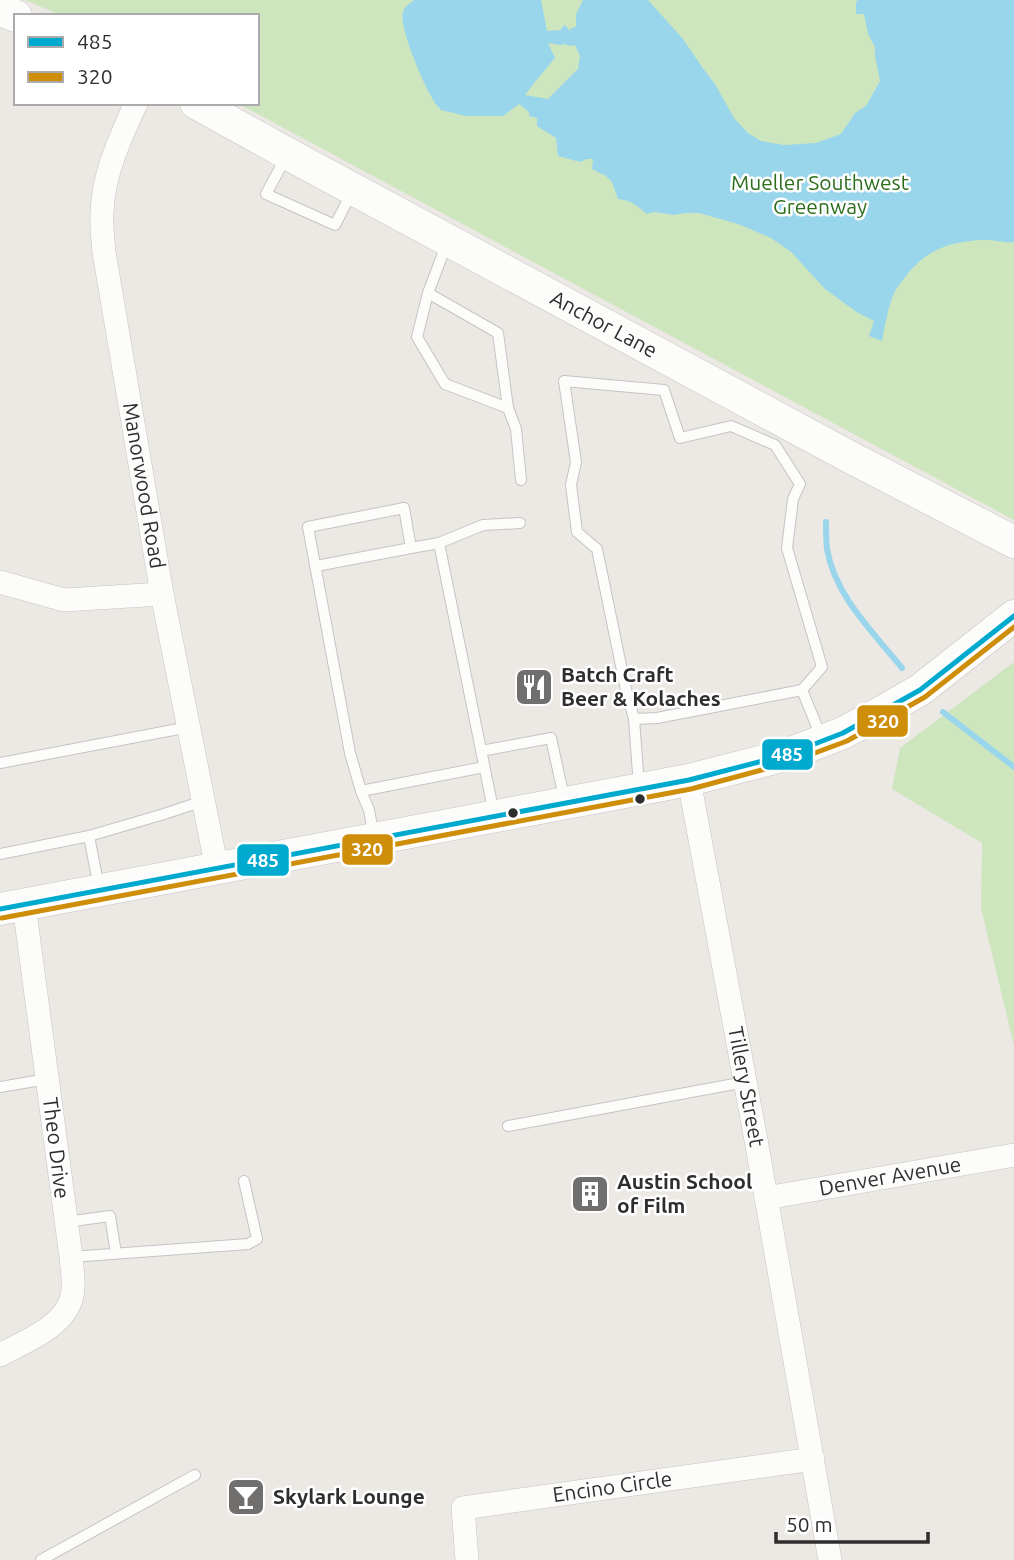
<svg xmlns="http://www.w3.org/2000/svg" width="1014" height="1560" font-family="Ubuntu,sans-serif">
	<rect width="100%" height="100%" fill="#ece8e4"/>
	<g fill="#cee6be">
		<path d="M25,0h989v520l-777,-417h20v-87h-194z"/>
		<path d="M1014,662v384l-33,-138 1,-65 -90,-54 8,-41z"/>
	</g>
	<path fill="#99d6ec" fill-rule="evenodd" d="M414,0h127l6,31 14,-1 1,-3 3,-2 5,6 1,-3h3l2,-2v-12l7,-14h65l35,39 19,28 13,17 19,34 14,15 13,8 23,4 32,-2 25,-9 14,-21 11,-7 14,-25 -5,-25v-9l-7,-13 -4,-20h-8v-12l2,-2h156v242c-10,2 -21,-3 -32,-2 -36,2 -58,11 -79,40 -3,4 -7,8 -9,13 -6,15 -9,32 -12,48l-13,-5 5,-15 -16,-8 -33,-24 -34,-37 -20,-14 -33,-14 -39,-11h-14l-11,2 -20,-3 -7,2c-9,-7 -16,-14 -29,-15l-6,-17 -6,-6 -14,-7 1,-10h-6l-7,3 -22,-6 -2,-18 -19,-12v-8l-8,-2v-4l-10,-8 -16,12h-37l-25,-6c-4,-4 -8,-9 -10,-14 -8,-13 -33,-71 -28,-84 1,-5 7,-9 11,-12zM548,43l12,2 4,-1 5,2 6,-1 5,11 -2,13 -30,30 -23,-4 14,-18 16,-19z"/>
	<g fill="none" stroke-linecap="round" stroke-linejoin="round">
		<g stroke="#99d6ec" stroke-width="6">
			<path d="M826,522c0,9 0,18 1,27 8,47 46,83 75,119"/>
			<path d="M943,712l71,55"/>
		</g>
		<defs>
			<g id="lane">
				<path d="M286,157l-20,37 69,31 17,-33"/>
				<path d="M428,293l-11,44 28,47 63,24 -10,-75 -70,-40 19,-50"/>
				<path d="M508,408l8,21 5,51"/>
				<path d="M316,566l95,-18"/>
				<path d="M634,719l23,-1 145,-28 20,49"/>
				<path d="M481,751l70,-13 14,64"/>
				<path d="M0,763l189,-36"/>
				<path d="M639,787l-5,-68 -9,-34 -28,-136 -20,-17 -6,-47 5,-23 -12,-81 100,9 16,48 51,-12 44,19 25,39 -7,15 -6,49 35,119 -20,23"/>
				<path d="M361,791l123,-24"/>
				<path d="M494,814l-55,-271 44,-18 37,-2"/>
				<path d="M89,836l10,52"/>
				<path d="M374,837l-5,-27 -8,-19 -11,-38 -42,-226 96,-19 7,40 28,-5"/>
				<path d="M0,854l89,-18 75,-22 39,-13"/>
				<path d="M0,1087l47,-8"/>
				<path d="M508,1126l237,-44"/>
				<path d="M66,1222l44,-6 6,37"/>
				<path d="M71,1257l177,-13 9,-5 -13,-58"/>
				<path d="M41,1560l154,-85"/>
			</g>
			<g id="street">
				<path id="s1" d="M136,103c-16,36 -33,71 -34,110 -1,13 1,26 2,39l58,342 55,275"/>
				<path d="M0,582l64,18 98,-6"/>
				<path id="s2" d="M689,780l67,360 74,420"/>
				<path id="s3" d="M766,1198l248,-43"/>
				<path d="M0,1355c25,-14 65,-28 72,-59 3,-13 0,-27 -1,-39l-47,-352"/>
				<path id="s4" d="M467,1560l-4,-52 350,-49"/>
			</g>
			<g id="secondary">
				<path d="M0,10l16,6"/>
				<path id="s5" d="M196,103l92,51 558,301 168,87"/>
				<path d="M0,909l689,-129 97,-25 57,-22 37,-20 40,-23 94,-74"/>
			</g>
		</defs>
		<use href="#lane" stroke="#c5c4c5" stroke-width="12"/>
		<use href="#street" stroke="#c5c4c5" stroke-width="24"/>
		<use href="#secondary" stroke="#c5c4c5" stroke-width="33"/>
		<use href="#lane" stroke="#fcfcfb" stroke-width="10"/>
		<use href="#street" stroke="#fcfcfb" stroke-width="23"/>
		<use href="#secondary" stroke="#fcfcfb" stroke-width="32"/>
		<defs>
			<path id="bus-1" d="M0,909l689,-129 97,-25 57,-22 77,-43 94,-74"/>
			<path id="bus-2" d="M2,918l689,-129 97,-26 59,-22 78,-44 89,-70"/>
		</defs>
		<use href="#bus-1" stroke="#fff" stroke-width="10"/>
		<use href="#bus-2" stroke="#fff" stroke-width="10"/>
		<use href="#bus-1" stroke="#00a9ce" stroke-width="5"/>
		<use href="#bus-2" stroke="#cf8e09" stroke-width="5"/>
	</g>
	<defs>
		<symbol id="restaurant-square" viewBox="-11 -11 22 22"><rect x="-9" y="-9" width="18" height="18" rx="4" fill="#706f6e" stroke="#fff"/><path d="M-5-6h1v4h1v-4h1v4h1v-4h1v5L-1.5 .5V6h-2V.5L-5-1ZM5-6V6H3V1.5H1.5Q1.5-4 5-6Z" fill="#fff"/></symbol>
		<symbol id="building-square" viewBox="-11 -11 22 22"><rect x="-9" y="-9" width="18" height="18" rx="4" fill="#706f6e" stroke="#fff"/><path d="M-4-6H4V6H1V3H-1V6H-4ZM-2.5-4.3h1.7v1.8h-1.7ZM.8-4.3h1.7v1.8H.8ZM-2.5-1h1.7V.8h-1.7ZM.8-1h1.7V.8H.8Z" fill="#fff"/></symbol>
		<symbol id="bar-square" viewBox="-11 -11 22 22"><rect x="-9" y="-9" width="18" height="18" rx="4" fill="#706f6e" stroke="#fff"/><path d="M-6-5H6L.8 .8V4.5H3.5V6h-7V4.5H-.8V.8Z" fill="#fff"/></symbol>
	</defs>
	<g fill-rule="evenodd">
		<use href="#restaurant-square" x="512" y="665" width="44" height="44"/>
		<use href="#building-square" x="568" y="1172" width="44" height="44"/>
		<use href="#bar-square" x="224" y="1475" width="44" height="44"/>
	</g>
	<g fill="#2e2e2e" stroke="#fff" stroke-width="2.5">
		<circle cx="640" cy="799" r="6"/>
		<circle cx="513" cy="813" r="6"/>
	</g>
	<g text-anchor="middle" stroke-width="5" stroke-linejoin="round" paint-order="stroke">
		<g font-size="21" fill="#2c6e1b" stroke="#fff">
			<text x="820" y="190">Mueller Southwest<tspan x="820" dy="24">Greenway</tspan></text>
		</g>
		<g font-size="21" fill="#2e2e2e" stroke="#fff">
			<text dy="7" stroke="none"><textPath href="#s5" startOffset="464">Anchor Lane</textPath></text>
			<text dy="7" stroke="none"><textPath href="#s1" startOffset="392">Manorwood Road</textPath></text>
			<text dy="7" stroke="none"><textPath href="#s2" startOffset="312">Tillery Street</textPath></text>
			<text transform="translate(56 1148) rotate(83)" y="7">Theo Drive</text>
			<text dy="7" stroke="none"><textPath href="#s3" startOffset="126">Denver Avenue</textPath></text>
			<text dy="7" stroke="none"><textPath href="#s4" startOffset="203">Encino Circle</textPath></text>
		</g>
		<g font-size="21" font-weight="bold" fill="#2e2e2e" stroke="#fff" text-anchor="start">
			<text x="561" y="682">Batch Craft<tspan x="561" dy="24">Beer &amp; Kolaches</tspan></text>
			<text x="617" y="1189">Austin School<tspan x="617" dy="24">of Film</tspan></text>
			<text x="273" y="1504">Skylark Lounge</text>
		</g>
	</g>
	<g stroke="#fff" stroke-width="2.5">
		<rect x="856" y="704" width="53" height="34" rx="7" fill="#cf8e09"/>
		<rect x="761" y="738" width="53" height="33" rx="7" fill="#00a9ce"/>
		<rect x="341" y="833" width="53" height="33" rx="7" fill="#cf8e09"/>
		<rect x="236" y="843" width="54" height="34" rx="7" fill="#00a9ce"/>
	</g>
	<g font-size="19" text-anchor="middle" font-weight="bold" fill="#fff">
		<text x="883" y="728">320</text>
		<text x="787" y="761">485</text>
		<text x="367" y="856">320</text>
		<text x="263" y="867">485</text>
	</g>
	<rect x="14" y="14" width="245" height="91" fill="#ffffff" stroke="#ababab" stroke-width="2"/>
	<rect x="28" y="37" width="35" height="10" fill="#00a9ce" stroke="#ababab" stroke-width="2"/>
	<text x="77" y="49" font-size="21" fill="#2e2e2e">485</text>
	<rect x="28" y="72" width="35" height="10" fill="#cf8e09" stroke="#ababab" stroke-width="2"/>
	<text x="77" y="84" font-size="21" fill="#2e2e2e">320</text>
	<path d="M776 1532v10h152v-10" fill="none" stroke="#2e2e2e" stroke-width="3.5"/>
	<text x="786" y="1532" font-size="21" fill="#2e2e2e" stroke="#ffffff" stroke-width="5" paint-order="stroke">50 m</text>
</svg>
